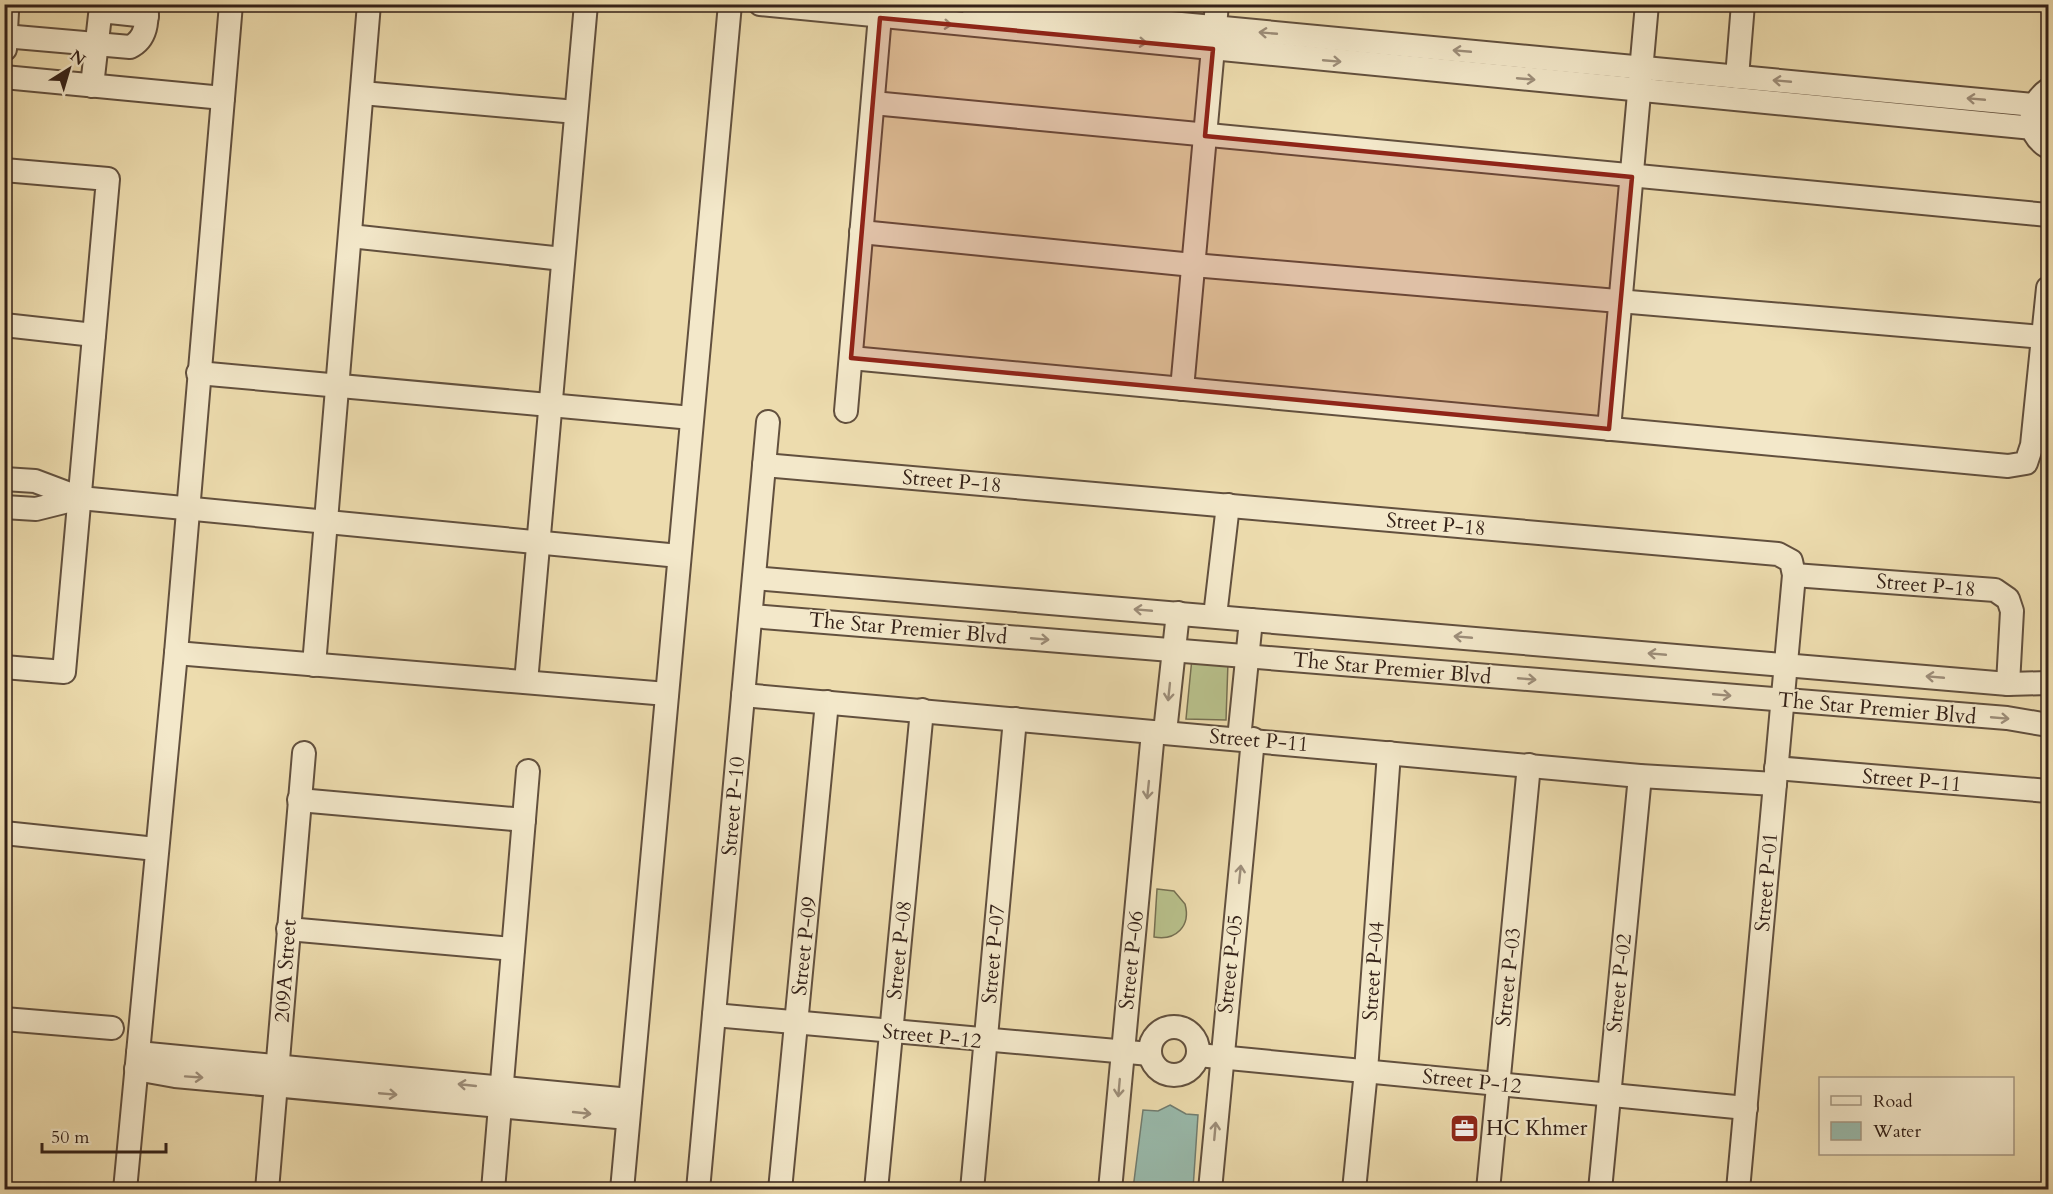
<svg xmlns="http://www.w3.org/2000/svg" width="2053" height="1194" font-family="Cardo,serif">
	<rect width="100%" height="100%" fill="#eddcae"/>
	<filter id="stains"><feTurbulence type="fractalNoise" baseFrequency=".00333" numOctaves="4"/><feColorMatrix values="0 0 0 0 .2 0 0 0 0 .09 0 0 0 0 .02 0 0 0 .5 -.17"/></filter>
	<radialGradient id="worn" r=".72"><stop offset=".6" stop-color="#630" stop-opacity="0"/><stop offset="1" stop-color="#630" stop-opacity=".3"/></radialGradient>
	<g fill="#b8c08b" stroke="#767052" stroke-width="1.5">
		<path d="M1192,658l36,4 -2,58 -40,-1z"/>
		<path d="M1157,889l17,2 11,13c6,22 -9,37 -31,33z"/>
	</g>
	<path fill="#99bbad" stroke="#717d71" stroke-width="1.5" d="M1170,1105l16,9 12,1 -5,74h-60l10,-79 15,1z"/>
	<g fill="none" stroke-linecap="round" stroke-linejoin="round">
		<defs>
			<g id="minor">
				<path d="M760,4l1273,124"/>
				<path d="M970,4l1064,101"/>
				<path d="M4,6l3,6 -2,37"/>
				<path d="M4,36l126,11c17,-8 17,-26 17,-43"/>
				<path d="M4,77l219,21"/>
				<path d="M1737,77l6,-73"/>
				<path d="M92,86l8,-71 10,-3 37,4"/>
				<path d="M2048,90c-20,14 -24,43 0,57"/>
				<path d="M362,93l214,19"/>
				<path d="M873,103l1175,112"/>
				<path d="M4,170l104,9 -44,493 -60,-5"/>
				<path d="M861,232l332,33 850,72"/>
				<path d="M350,236l213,23"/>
				<path d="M4,325l90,10"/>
				<path d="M851,358l1157,108 18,-3 6,-18 16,-157"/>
				<path d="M198,373l494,45"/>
				<path d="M1182,389l35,-385"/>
				<path d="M846,411l35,-407"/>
				<path d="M1609,429l38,-425"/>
				<path d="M764,465l1014,89 13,7 3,14 -56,615"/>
				<path d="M4,479l31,2 45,17 599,58"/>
				<path d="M4,507l32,2 44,-11"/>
				<path d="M1794,575l201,15 13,9 4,12 -4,73"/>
				<path d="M754,578l1254,106 40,-1"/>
				<path d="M751,616l1256,102 41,7"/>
				<path d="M1215,616l13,-111"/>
				<path d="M176,653l491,41"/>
				<path d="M314,665l55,-661"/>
				<path d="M526,682l60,-678"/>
				<path d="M743,695l897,81 135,8"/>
				<path d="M1165,732l13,-119"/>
				<path d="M1239,739l12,-119"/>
				<path d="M1776,768l272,23"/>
				<path d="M299,800l225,20"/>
				<path d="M4,833l152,16"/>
				<path d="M288,929l225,20"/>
				<path d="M714,1015l436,39"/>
				<path d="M4,1019l108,9"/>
				<circle cx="1174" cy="1051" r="24"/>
				<path d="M138,1053l492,47"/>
				<path d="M1198,1055l548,53"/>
				<path d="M136,1069l39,7 453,42"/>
				<path d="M125,1190l51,-537 55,-649"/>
				<path d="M267,1190l37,-437"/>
				<path d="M493,1190l35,-419"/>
				<path d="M622,1190l108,-1186"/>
				<path d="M698,1190l70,-768"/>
				<path d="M780,1190l47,-488"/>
				<path d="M876,1190l46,-480"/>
				<path d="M972,1190l43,-471"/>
				<path d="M1110,1190l43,-458"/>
				<path d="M1210,1190l43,-451"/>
				<path d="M1354,1190l12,-119 23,-318"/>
				<path d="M1488,1190l41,-425"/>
				<path d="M1600,1190l40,-414"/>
			</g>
		</defs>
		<use href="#minor" stroke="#62503e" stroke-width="26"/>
		<use href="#minor" stroke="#f3e8ca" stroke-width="22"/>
	</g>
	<defs><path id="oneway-shaft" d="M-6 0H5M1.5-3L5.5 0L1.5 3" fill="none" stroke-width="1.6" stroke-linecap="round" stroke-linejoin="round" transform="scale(1.5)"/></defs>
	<g stroke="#9d8e7a">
		<use href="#oneway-shaft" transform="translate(943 24) rotate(5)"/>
		<use href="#oneway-shaft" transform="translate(1268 33) rotate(-175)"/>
		<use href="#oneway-shaft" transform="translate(1138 42) rotate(5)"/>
		<use href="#oneway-shaft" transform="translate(1462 51) rotate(-175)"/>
		<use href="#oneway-shaft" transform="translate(1332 61) rotate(5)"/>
		<use href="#oneway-shaft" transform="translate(1526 79) rotate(5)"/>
		<use href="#oneway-shaft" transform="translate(1782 81) rotate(-175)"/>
		<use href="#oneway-shaft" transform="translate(1976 99) rotate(-175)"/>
		<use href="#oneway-shaft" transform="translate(1143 610) rotate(-175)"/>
		<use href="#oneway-shaft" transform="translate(1463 637) rotate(-175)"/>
		<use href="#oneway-shaft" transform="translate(1040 639) rotate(5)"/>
		<use href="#oneway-shaft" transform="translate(1657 654) rotate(-175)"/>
		<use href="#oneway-shaft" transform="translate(1935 677) rotate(-175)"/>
		<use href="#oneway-shaft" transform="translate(1527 679) rotate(5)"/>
		<use href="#oneway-shaft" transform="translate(1169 692) rotate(96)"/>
		<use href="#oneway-shaft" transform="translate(1722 695) rotate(5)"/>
		<use href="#oneway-shaft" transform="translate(2000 718) rotate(5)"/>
		<use href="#oneway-shaft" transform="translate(1148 790) rotate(96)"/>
		<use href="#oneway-shaft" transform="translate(1240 874) rotate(-84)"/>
		<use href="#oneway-shaft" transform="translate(194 1077) rotate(4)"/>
		<use href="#oneway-shaft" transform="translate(467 1085) rotate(-174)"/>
		<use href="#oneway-shaft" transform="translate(1119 1088) rotate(95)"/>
		<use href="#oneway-shaft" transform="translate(388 1094) rotate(5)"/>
		<use href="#oneway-shaft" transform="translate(582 1113) rotate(6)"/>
		<use href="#oneway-shaft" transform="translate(1215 1131) rotate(-85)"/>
	</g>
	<path fill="#8f2418" fill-opacity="0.2" stroke="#8f2418" stroke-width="4.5" stroke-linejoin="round" d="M880,18l333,31 -8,87 427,41 -23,252 -758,-71z"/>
	<defs>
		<symbol id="office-square" viewBox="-11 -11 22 22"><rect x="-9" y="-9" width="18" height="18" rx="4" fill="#8f2418" stroke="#f3e8ca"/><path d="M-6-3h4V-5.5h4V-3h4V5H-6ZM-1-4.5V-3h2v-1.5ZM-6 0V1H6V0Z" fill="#fff"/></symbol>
	</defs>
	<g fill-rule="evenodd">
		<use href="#office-square" x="1448" y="1112" width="33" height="33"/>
	</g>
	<g text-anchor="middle" stroke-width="4.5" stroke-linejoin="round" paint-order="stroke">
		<g font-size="21" fill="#342118" stroke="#f3e8ca">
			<text transform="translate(952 481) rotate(5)" y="7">Street P-18</text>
			<text transform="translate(1436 524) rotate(5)" y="7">Street P-18</text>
			<text transform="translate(1926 585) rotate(5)" y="7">Street P-18</text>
			<text transform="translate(908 628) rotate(5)" y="7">The Star Premier Blvd</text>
			<text transform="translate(1392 668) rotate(5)" y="7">The Star Premier Blvd</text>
			<text transform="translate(1877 708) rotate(5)" y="7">The Star Premier Blvd</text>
			<text transform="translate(1259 740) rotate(5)" y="7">Street P-11</text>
			<text transform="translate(1912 780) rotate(5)" y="7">Street P-11</text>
			<text transform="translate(733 806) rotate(-85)" y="7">Street P-10</text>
			<text transform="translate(1766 882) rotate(-85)" y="7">Street P-01</text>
			<text transform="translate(804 946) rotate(-84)" y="7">Street P-09</text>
			<text transform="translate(899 950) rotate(-84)" y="7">Street P-08</text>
			<text transform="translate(993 954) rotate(-85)" y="7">Street P-07</text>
			<text transform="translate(1131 960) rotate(-84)" y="7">Street P-06</text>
			<text transform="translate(1230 964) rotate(-84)" y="7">Street P-05</text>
			<text transform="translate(285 971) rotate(-86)" y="7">209A Street</text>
			<text transform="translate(1373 971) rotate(-86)" y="7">Street P-04</text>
			<text transform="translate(1508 977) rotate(-84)" y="7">Street P-03</text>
			<text transform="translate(1619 983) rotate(-84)" y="7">Street P-02</text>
			<text transform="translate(932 1036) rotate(6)" y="7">Street P-12</text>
			<text transform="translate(1472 1081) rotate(6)" y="7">Street P-12</text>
		</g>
		<g font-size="21" fill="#342118" stroke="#f3e8ca" text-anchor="start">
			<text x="1486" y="1135">HC Khmer</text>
		</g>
	</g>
	<rect width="2053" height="1194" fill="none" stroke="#eddcae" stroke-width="24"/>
	<rect x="6" y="6" width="2041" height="1182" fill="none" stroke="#342118" stroke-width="3"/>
	<rect x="12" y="12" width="2029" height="1170" fill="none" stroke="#342118" stroke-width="1.5"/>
	<rect x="1819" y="1077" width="195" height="78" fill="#f3e8ca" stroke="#a79883" stroke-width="1.5"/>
	<rect x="1831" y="1096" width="30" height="9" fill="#f3e8ca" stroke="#a79883" stroke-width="1.5"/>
	<text x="1873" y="1107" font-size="18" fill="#342118">Road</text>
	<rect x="1831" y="1122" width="30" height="18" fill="#99bbad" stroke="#a79883" stroke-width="1.5"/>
	<text x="1873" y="1137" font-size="18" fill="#342118">Water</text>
	<g transform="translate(69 69) rotate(37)" stroke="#f3e8ca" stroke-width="4.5" paint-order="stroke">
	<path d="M0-4.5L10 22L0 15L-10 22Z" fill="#342118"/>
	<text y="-9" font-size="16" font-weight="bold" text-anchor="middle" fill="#342118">N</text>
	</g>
	<path d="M42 1143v9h124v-9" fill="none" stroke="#342118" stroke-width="3"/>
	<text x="51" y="1143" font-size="18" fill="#342118" stroke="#f3e8ca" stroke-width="4.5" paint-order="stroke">50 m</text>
	<rect width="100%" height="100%" filter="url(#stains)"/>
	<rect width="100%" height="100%" fill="url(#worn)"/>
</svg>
